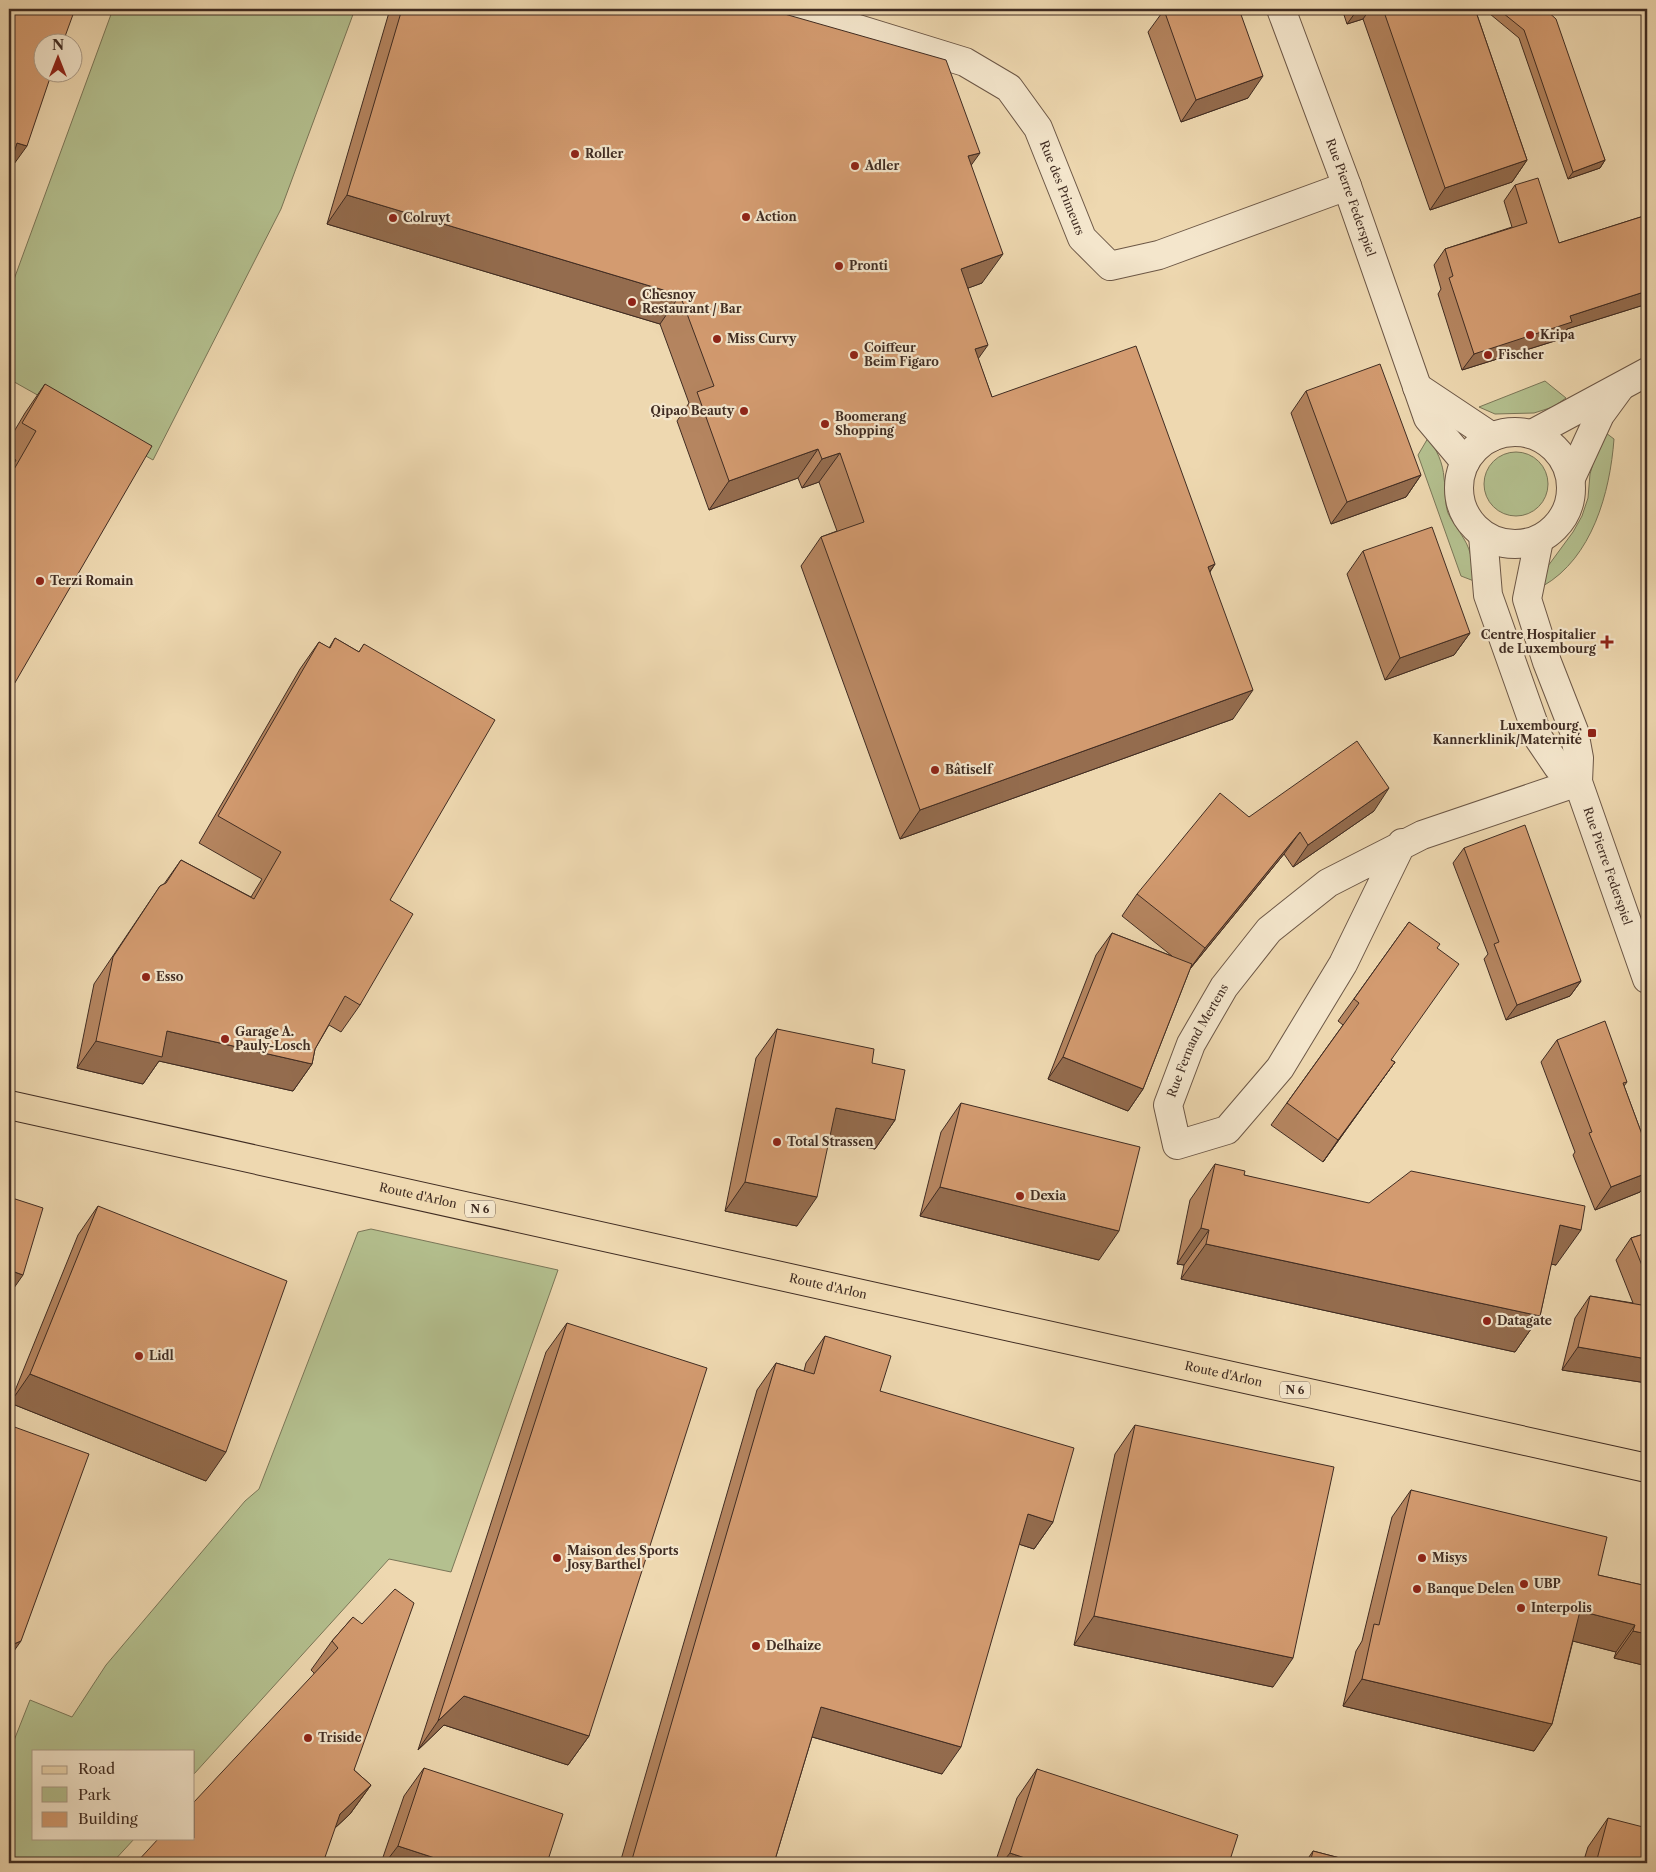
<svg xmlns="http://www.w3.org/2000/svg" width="1656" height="1872" font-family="'Libre Caslon Text',serif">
	<rect width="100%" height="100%" fill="#eed8b0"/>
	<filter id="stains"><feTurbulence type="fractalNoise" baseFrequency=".004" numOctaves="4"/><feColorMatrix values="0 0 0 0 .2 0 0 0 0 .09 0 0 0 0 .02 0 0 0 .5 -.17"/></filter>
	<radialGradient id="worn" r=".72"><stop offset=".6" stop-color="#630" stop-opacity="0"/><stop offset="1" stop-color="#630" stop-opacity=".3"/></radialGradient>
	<g fill="#b4c08f" stroke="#7a7658">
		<path d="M113,9h242l-74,200 -128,251 -144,-81v-86z"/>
		<path d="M1545,381l21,17 -13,9 -19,6 -39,1 -16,-7z"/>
		<path d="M1606,433l8,6c-4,54 -22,119 -71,147l5,-20 25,-34 9,-16 6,-18 2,-24 6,-21z"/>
		<path d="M1428,438c9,12 15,25 16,40 2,12 0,23 4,35 4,9 11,17 16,26 8,13 9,27 10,42l-13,-5 -43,-121z"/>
		<circle cx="1516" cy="484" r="32"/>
		<path d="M371,1229l187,41 -107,302 -62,-13 -195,215v-23h-160v87h101l-23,25h-103v-110l21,-53 42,17 34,-52 139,-164 14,-12 99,-257z"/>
	</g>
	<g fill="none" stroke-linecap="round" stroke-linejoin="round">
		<defs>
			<g id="minor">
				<path id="s1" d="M793,9l172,53 44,26 29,40 44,110 28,28 49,-11 188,-69"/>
				<path id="s2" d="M1281,9l66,177 81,232 37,44"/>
				<path d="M1417,387l75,50"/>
				<path id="s3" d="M1402,843l-59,121 -63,104 -53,62 -50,15 -9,-40 23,-61 33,-57 45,-57 59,-47 94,-48 156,-53"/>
			</g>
			<g id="tertiary">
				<circle cx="1515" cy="488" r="56"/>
				<path d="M1532,434l115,-62"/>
				<path d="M1571,478l29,-63 19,-26"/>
				<path d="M1483,535l5,60 51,144 19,28 20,15"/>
				<path id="s4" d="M1539,540l-12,59 20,63 27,69 5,27 -1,24 69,197"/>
			</g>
			<g id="primary">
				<path id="s5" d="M9,1105l1638,363"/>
			</g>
		</defs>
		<use href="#minor" stroke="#6c5746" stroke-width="30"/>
		<use href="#tertiary" stroke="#6c5746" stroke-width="30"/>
		<use href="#primary" stroke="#402c22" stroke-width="30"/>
		<use href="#minor" stroke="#f4e6cc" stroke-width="28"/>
		<use href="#tertiary" stroke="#f4e6cc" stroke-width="28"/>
		<use href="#primary" stroke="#eed8b0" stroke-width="28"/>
	</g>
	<g fill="#b58560" stroke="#402c22">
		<path d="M390,9h377l204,156 11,118 -14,5 10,71 14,38 223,167 -5,8 23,147 -333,120 -99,-273 20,-29 16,-6 -18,-49 -17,6 -4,-10 -89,32 -32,-89 12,-18 -29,-79 -333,-100z"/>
		<path d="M1342,9h133l52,151 -15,22 -82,28 -67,-191 -16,5z"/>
		<path d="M1484,9h61l60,151 -5,8 -32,11 -49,-141z"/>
		<path d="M1164,10l84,88 -67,24 -33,-90z"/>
		<path d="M1515,185l44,58 88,-28v89l-80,25 -6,10 -99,31 -24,-76 3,-5 -7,-24 11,-16 67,-22 -8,-26z"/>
		<path d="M45,384l-36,309v-221l7,-12 -7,-4v-16l16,-27z"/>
		<path d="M1306,391l115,84 -15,22 -75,27 -40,-111z"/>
		<path d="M1363,551l107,82 -16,22 -69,25 -38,-106z"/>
		<path d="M335,638l24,14 5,-8 26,256 -30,105 -19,27 -12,-7 -14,24 -3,15 -19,27 -134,-30 -16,23 -66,-16 17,-84 66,-98 4,-2 17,-24 70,37 11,-18 -63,-36 101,-174 19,-27 10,6z"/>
		<path d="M1374,811l-81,56 -9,-13 -94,115 -47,120 -15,22 -80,-32 48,-124 16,-22 60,23 -50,-40 15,-22 112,-77z"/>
		<path d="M1464,848l117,133 -11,15 -64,24 -22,-61 4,-5 -35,-91z"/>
		<path d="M1409,922l28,26 -46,112 4,2 -72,100 -52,-37 72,-100 -5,-4z"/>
		<path d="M777,1029l95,34 23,57 -20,29 -46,-9 -32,86 -72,-15 31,-153z"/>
		<path d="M1557,1040l70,42 -3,4 23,62v34l-7,10 -45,18 -22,-55 2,-3 -34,-90z"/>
		<path d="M961,1103l138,157 -179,-44 21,-84z"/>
		<path d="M1215,1164l29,11 312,90 -5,-1 -11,52 -25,36 -334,-73 3,-14 -7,-1 13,-64z"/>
		<path d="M98,1206l108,275 -196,-78 68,-168z"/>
		<path d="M1647,1233v150l-85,-13 13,-52 15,-22 43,7 -17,-43 15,-22z"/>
		<path d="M567,1323l22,413 -21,29 -124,-40 -26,25 128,-398z"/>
		<path d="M825,1336l55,55 173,131 -19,27 -15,-5 -77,230 -130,-37 -38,126h-154l137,-473 19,-27 28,8 2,-8z"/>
		<path d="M1135,1425l138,262 -199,-42 41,-191z"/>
		<path d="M1411,1490l187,85 49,11v80l-33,-8 2,-6 -43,-11 -21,83 -18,27 -191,-45 13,-55 6,-10 30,-124z"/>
		<path d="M353,1617l1,153 17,15 -21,29 -15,14 -21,-155 -3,-3 21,-29z"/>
		<path d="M424,1768l123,95h-166l23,-67z"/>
		<path d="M1037,1769l192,94h-234l22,-65z"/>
		<path d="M1608,1818l39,45h-64l5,-16z"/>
		<path d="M1313,1851l46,12h-54z"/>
	</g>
	<g fill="#946c4e" stroke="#402c22">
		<path d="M1358,9h12l-7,10 -16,5z"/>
		<path d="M1263,76l-15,22 -67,24 15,-22z"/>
		<path d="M17,143l10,3 -13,18 -5,-2z"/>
		<path d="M980,153l-21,29 9,-26z"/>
		<path d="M1527,160l-15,22 -82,28 15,-22z"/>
		<path d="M1605,160l-5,8 -32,11 5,-7z"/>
		<path d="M347,195l333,100 -20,29 -333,-100z"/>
		<path d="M1003,254l-21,29 -41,15 20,-29z"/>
		<path d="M1647,291v13l-80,25 -6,10 -99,31 12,-16 96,-38z"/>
		<path d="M988,345l-20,28 7,-24z"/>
		<path d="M818,449l-20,29 -89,32 20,-29z"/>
		<path d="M840,453l-21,29 -17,6 20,-29z"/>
		<path d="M1421,475l-15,22 -75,27 16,-22z"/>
		<path d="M1215,564l-20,29 13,-26z"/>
		<path d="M1470,633l-16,22 -69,25 15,-22z"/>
		<path d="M1253,690l-20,29 -333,120 20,-29z"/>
		<path d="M1389,788l-15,23 -81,56 15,-22z"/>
		<path d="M1300,832l-16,22 -95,116 16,-22z"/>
		<path d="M1581,981l-11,15 -64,24 11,-15z"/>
		<path d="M167,1031l145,33 -19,27 -134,-30 -16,23 -66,-16 19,-27z"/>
		<path d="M1063,1057l80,32 -15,22 -80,-32z"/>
		<path d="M1395,1062l-16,22 -56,78 15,-22z"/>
		<path d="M836,1108l59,12 -20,29 -60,-12z"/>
		<path d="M1647,1173v9l-7,10 -45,18 16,-23z"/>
		<path d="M745,1182l72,15 -20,29 -72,-15z"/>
		<path d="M940,1187l179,44 -20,29 -179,-44z"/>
		<path d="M1560,1225l21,5 -25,35 -21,-4z"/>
		<path d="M1201,1228l8,2 -25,35 -7,-1z"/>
		<path d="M1206,1244l334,72 -25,36 -334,-73z"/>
		<path d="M9,1270l14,5 -14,20z"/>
		<path d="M1578,1347l69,12v24l-85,-13z"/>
		<path d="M30,1374l196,78 -20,29 -196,-78z"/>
		<path d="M1028,1514l25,8 -19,27 -25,-8z"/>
		<path d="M1580,1611l55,14 -19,27 -55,-14z"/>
		<path d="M1094,1616l199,42 -20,29 -199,-42z"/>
		<path d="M1633,1631l14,3v32l-33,-8z"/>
		<path d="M21,1641l-12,17v-12z"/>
		<path d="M1362,1679l190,45 -18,27 -191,-45z"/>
		<path d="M464,1696l125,40 -21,29 -124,-40 -26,25 20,-29z"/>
		<path d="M821,1707l140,40 -19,27 -140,-40z"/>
		<path d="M371,1785l-21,29 -30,28 20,-28z"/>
		<path d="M398,1846l46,15 -2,2h-57z"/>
		<path d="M1010,1853l30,10h-38z"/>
	</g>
	<g fill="#d39b70" stroke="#402c22">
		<path d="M9,9h66l-12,33h-21v30h10l-25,74 -10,-3 -8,26z"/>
		<path d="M402,9h365l179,51 34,93 -12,3 35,98 -42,15 27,76 -13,4 17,48 144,-51 79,218 -7,3 45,123 -333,120 -99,-273 43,-15 -24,-69 -18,6 -4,-10 -89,32 -32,-89 17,-6 -34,-91 -333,-100z"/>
		<path d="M1168,9h71l24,67 -67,24 -32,-90z"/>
		<path d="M1383,9h92l52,151 -82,28z"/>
		<path d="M1498,9h47l11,10 49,141 -32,12 -49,-142z"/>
		<path d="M1538,178l21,65 88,-28v76l-77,25 2,6 -98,32 -25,-76 4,-2 -8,-27 82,-26 -12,-38z"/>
		<path d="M1380,364l41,111 -74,27 -41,-111z"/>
		<path d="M45,384l107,62 -143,247v-215l27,-47 -14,-8z"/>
		<path d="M1432,527l38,106 -70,25 -37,-107z"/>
		<path d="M335,638l24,14 5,-8 131,76 -105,180 23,14 -53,91 -15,-9 -30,53 -3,15 -145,-33 -5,26 -66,-16 17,-84 47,-71 6,-3 15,-23 73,39 27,-47 -63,-36 101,-174 11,6z"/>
		<path d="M1357,741l32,47 -81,57 -8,-13 -95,116 -68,-54 83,-101 29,24z"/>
		<path d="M1525,825l56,156 -64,24 -23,-61 5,-2 -35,-94z"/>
		<path d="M1409,922l31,22 -3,4 22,16 -68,96 4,2 -57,78 -51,-37 72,-100 -5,-4z"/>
		<path d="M1112,933l80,31 -49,125 -80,-32z"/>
		<path d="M1605,1021l22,61 -4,1 24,65v25l-36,14 -22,-54 3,-1 -35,-92z"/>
		<path d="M777,1029l97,20 -2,14 33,7 -10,50 -59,-12 -19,89 -72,-15z"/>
		<path d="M961,1103l179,44 -21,84 -179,-44z"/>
		<path d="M1215,1164l30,7 -1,4 125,28 42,-32 174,35 -4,24 -21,-5 -20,91 -334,-72 3,-14 -8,-2z"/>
		<path d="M9,1197l34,11 -20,67 -14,-5z"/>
		<path d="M98,1206l189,75 -61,171 -196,-78z"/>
		<path d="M1647,1233v45l-16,-40z"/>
		<path d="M1590,1296l57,10v53l-69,-12z"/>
		<path d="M567,1323l140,45 -118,368 -125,-40 -26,25z"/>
		<path d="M825,1336l66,20 -11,35 194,57 -21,74 -25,-8 -67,233 -140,-40 -47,156h-143l145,-500 38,11z"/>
		<path d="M9,1425l80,29 -68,187 -12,5z"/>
		<path d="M1135,1425l199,42 -41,191 -199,-42z"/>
		<path d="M1411,1490l196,47 -9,38 49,11v48l-14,-3 2,-6 -55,-14 -28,113 -190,-45 12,-55 5,1z"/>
		<path d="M395,1589l19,14 -60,167 17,15 -31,29 -17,49h-187l23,-25h35v-36l144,-154 -6,-7 21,-24 9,7z"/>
		<path d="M424,1768l139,46 -16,49h-104l1,-2 -46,-15z"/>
		<path d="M1037,1769l201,66 -9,28h-189l-30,-10z"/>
		<path d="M1608,1818l39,10v35h-51z"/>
		<path d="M1313,1851l46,12h-49z"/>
	</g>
	<g fill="#8f2418" stroke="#f4e6cc" stroke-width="2">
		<circle cx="575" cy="154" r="5"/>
		<circle cx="855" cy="166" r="5"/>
		<circle cx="746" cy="217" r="5"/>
		<circle cx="393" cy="218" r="5"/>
		<circle cx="839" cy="266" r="5"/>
		<circle cx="632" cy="302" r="5"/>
		<circle cx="1530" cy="335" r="5"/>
		<circle cx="717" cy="339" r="5"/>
		<circle cx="854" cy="355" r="5"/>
		<circle cx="1488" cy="355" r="5"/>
		<circle cx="744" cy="411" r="5"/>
		<circle cx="825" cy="424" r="5"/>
		<circle cx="40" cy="581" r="5"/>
		<path d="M1604.5 634.5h5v5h5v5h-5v5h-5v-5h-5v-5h5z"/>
		<rect x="1587" y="728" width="10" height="10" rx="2.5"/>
		<circle cx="935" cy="770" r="5"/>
		<circle cx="146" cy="977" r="5"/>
		<circle cx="225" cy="1039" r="5"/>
		<circle cx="777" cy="1142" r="5"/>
		<circle cx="1020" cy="1196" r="5"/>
		<circle cx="1487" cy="1321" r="5"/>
		<circle cx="139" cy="1356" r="5"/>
		<circle cx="557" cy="1558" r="5"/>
		<circle cx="1422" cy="1558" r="5"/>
		<circle cx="1524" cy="1584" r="5"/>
		<circle cx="1417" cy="1589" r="5"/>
		<circle cx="1521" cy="1608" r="5"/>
		<circle cx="756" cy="1646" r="5"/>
		<circle cx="308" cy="1738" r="5"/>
	</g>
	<g text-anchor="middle" stroke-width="4.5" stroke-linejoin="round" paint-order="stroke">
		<g fill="#f4e6cc" stroke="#766455" stroke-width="1">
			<rect x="465" y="1200.5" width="30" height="17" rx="4"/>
			<rect x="1280" y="1381.5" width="30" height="17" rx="4"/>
		</g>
		<g font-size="11" font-weight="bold" fill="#402c22">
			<text x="480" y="1213">N 6</text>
			<text x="1295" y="1394">N 6</text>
		</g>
		<g font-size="12" font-weight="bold" fill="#402c22" stroke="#f4e6cc" text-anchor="start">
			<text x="585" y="158">Roller</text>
			<text x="865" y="170">Adler</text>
			<text x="756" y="221">Action</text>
			<text x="403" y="222">Colruyt</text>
			<text x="849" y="270">Pronti</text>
			<text x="642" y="299">Chesnoy<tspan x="642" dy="14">Restaurant / Bar</tspan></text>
			<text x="1540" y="339">Kripa</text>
			<text x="727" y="343">Miss Curvy</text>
			<text x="864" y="352">Coiffeur<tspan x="864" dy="14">Beim Figaro</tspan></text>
			<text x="1498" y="359">Fischer</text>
			<text x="734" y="415" text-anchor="end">Qipao Beauty</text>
			<text x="835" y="421">Boomerang<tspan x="835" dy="14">Shopping</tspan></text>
			<text x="50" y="585">Terzi Romain</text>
			<text x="1596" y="639" text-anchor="end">Centre Hospitalier<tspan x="1596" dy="14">de Luxembourg</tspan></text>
			<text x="1582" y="730" text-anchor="end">Luxembourg,<tspan x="1582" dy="14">Kannerklinik/Maternité</tspan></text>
			<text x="945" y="774">Bâtiself</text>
			<text x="156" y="981">Esso</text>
			<text x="235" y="1036">Garage A.<tspan x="235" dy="14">Pauly-Losch</tspan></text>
			<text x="787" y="1146">Total Strassen</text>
			<text x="1030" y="1200">Dexia</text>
			<text x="1497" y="1325">Datagate</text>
			<text x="149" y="1360">Lidl</text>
			<text x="567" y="1555">Maison des Sports<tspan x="567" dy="14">Josy Barthel</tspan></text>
			<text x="1432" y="1562">Misys</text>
			<text x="1534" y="1588">UBP</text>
			<text x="1427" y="1593">Banque Delen</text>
			<text x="1531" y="1612">Interpolis</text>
			<text x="766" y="1650">Delhaize</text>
			<text x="318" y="1742">Triside</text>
		</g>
		<g font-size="12" fill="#402c22" stroke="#f4e6cc">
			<text dy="4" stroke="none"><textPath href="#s1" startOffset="345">Rue des Primeurs</textPath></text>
			<text dy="4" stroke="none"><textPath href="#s2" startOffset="201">Rue Pierre Federspiel</textPath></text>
			<text dy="4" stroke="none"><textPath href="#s4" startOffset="341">Rue Pierre Federspiel</textPath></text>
			<text dy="4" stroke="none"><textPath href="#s3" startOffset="502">Rue Fernand Mertens</textPath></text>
			<text dy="4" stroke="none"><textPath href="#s5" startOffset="419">Route d'Arlon</textPath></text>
			<text dy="4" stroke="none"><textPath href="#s5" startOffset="839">Route d'Arlon</textPath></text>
			<text dy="4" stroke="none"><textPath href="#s5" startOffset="1244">Route d'Arlon</textPath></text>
		</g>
	</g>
	<rect width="1656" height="1872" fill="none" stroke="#eed8b0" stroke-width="30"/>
	<rect x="10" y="10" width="1636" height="1852" fill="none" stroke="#402c22" stroke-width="2.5"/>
	<rect x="15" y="15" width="1626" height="1842" fill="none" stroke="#402c22"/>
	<rect x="32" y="1750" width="162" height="90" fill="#f4e6cc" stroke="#ac9c88"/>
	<rect x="42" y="1766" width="25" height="8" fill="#eed8b0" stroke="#ac9c88"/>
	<text x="78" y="1774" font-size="15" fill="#402c22">Road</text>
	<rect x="42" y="1787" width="25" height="15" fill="#b4c08f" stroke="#ac9c88"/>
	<text x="78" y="1800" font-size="15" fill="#402c22">Park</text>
	<rect x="42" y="1812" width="25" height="15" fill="#d39b70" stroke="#ac9c88"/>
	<text x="78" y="1824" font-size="15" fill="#402c22">Building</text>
	<g transform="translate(58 58)"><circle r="24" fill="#f4e6cc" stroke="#ac9c88"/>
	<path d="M0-4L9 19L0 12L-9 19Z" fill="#8f2418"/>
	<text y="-8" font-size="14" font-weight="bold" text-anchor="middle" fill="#402c22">N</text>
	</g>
	<rect width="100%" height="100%" filter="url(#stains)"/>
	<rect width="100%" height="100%" fill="url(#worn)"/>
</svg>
